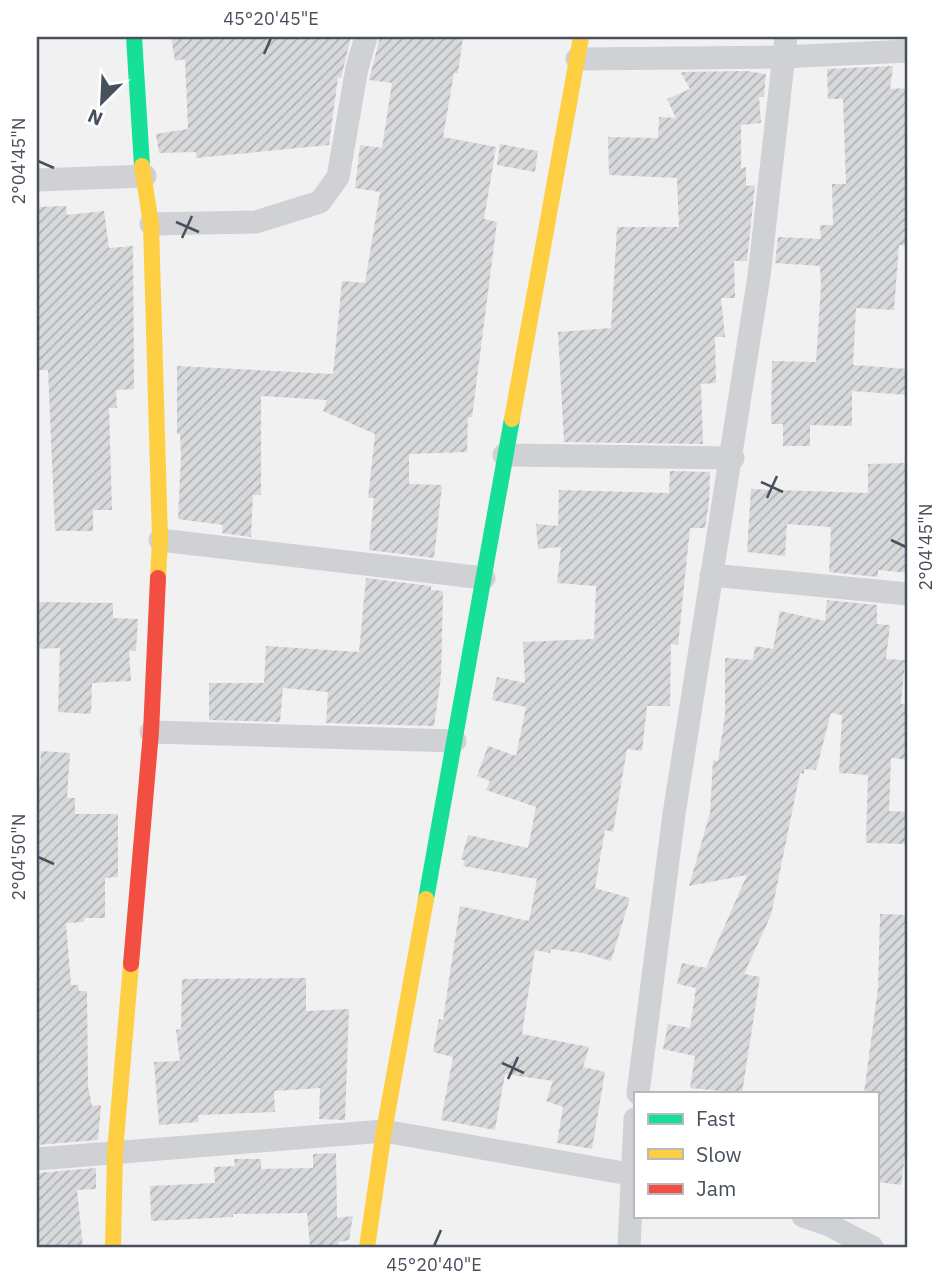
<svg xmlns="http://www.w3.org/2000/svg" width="945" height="1284" font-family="'IBM Plex Sans',sans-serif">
	<defs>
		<pattern id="building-hatch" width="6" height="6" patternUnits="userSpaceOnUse" patternTransform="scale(1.75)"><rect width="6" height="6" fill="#d8d9db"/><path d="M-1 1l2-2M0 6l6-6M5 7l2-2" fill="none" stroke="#b1b2b5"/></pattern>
	</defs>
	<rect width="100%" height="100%" fill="#f1f1f1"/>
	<g fill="url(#building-hatch)">
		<path d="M171,37h180l-10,41 -3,-1 -9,68 -133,13v-6l-37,1 -3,-19 32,-5 -3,-70 -10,2z"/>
		<path d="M380,37h83l-5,36h-4l-11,64 53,10 -12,72 13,3 -25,195h-4l-1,35 -58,2v30l33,1 -8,73 -65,-8 5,-52h-6l7,-64 -52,-23 4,-11 -66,-4v99h-8l-2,42 -29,-4 1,-8 -45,-6 3,-64 -1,-21h-3v-68l156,8 9,-93 23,2 15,-91 -25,-4 5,-43 22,3 10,-65 -23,-3z"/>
		<path d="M893,66l-3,23 18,-1v158l-9,-1 -5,65 -38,-2 -3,57 55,4v26l-56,-4v35l-42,-1v21h-27v-22h-12l1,-63 44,1 5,-76 -1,-20 -45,-3 3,-26 43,2 -1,-14h13l-1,-41h14l-3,-85h-15l-1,-30z"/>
		<path d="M746,71l20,3 -2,23h-5l2,26 -20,2v43l5,-1v19l9,-1 -8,76h-13l1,37h-14l4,39h-10l1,46 -15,1 2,60 -139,-2 -6,-110 53,-4 6,-101h62l-2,-49 -68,-3 -1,-38 50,1 1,-21 17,1 -9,-19 23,-10 -9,-16 3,-1z"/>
		<path d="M500,144l38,7 -3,21 -38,-7z"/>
		<path d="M66,206l1,9 37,-4 5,37 24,-2 1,143 -18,1 1,18h-8l3,102h-19v21h-38l-7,-161h-11v-163z"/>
		<path d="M908,463v110l-30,-3v7l-49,-5 2,-45 -44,-3 -2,32 -38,-4 4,-63 117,4v-29z"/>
		<path d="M670,471l40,1 -1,30 -4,26h-15l-12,117 -7,-1 -1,62h-23l-5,45 -15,-2 -14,83 -8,-2 -10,58 35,10 -19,63 -28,-8 -32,-4 -1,4 -15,-3 -13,84 67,13 -6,20 22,5 -13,77 -35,-6 6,-36 -17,-6 7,-20 -48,-7 -10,56 -54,-10 12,-63 -20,-5 6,-33 4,1 17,-114 69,15 8,-42 -74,-13 2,-5 -4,-2 7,-24 60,13 8,-41 -50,-17 4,-9 -13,-5 11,-30 28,10 10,-49 -34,-7 5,-23 28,6 -2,-41 71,-3 2,-53 -39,-3 4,-36 -23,2 -2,-25 22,2 1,-36 110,3z"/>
		<path d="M366,578l65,8v4l12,1 -2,86 -7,49 -108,-3 2,-31 -45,-4 -3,34 -71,-2v-37h55l2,-37 93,6z"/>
		<path d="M827,600l50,5v19l13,1 -4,34 19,1 -4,44 7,1v55l-17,-2 -2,53 19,1v32l-42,-1 2,-68 -29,-2 3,-58 -11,-2 -15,57 -12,-1v5l-4,-1 -29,142 -27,59 16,3 -18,116 -52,-5 5,-32 -32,-7 5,-25 22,4 6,-40 -19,-4 5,-21 24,5 41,-93 -58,11 21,-73 3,-53 5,1 7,-46v-57l28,2 2,-14 18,3 7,-38 45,10z"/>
		<path d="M37,602l76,1v15l25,1 -2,32h-7l2,30 -39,2 -1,31 -33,-2 2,-64 -23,1z"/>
		<path d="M41,751l29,2 -3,45h8v16h43v63l-13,1v40h-21v4l-18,1 5,62h7l1,6h8l1,95 4,20 9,-1 -3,35 -61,5 1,-335z"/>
		<path d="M880,914l28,1v218l-7,52 -24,-3v-89h-13l14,-105z"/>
		<path d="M306,978v33l43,-2 -4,111 -26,-1 1,-31 -46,3 1,21 -77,3 1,7 -40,3 -5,-63 26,-1 -4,-31 5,-1 1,-50z"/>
		<path d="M336,1153l1,65 16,-2 -4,24 -11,2v5h-28l-3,-34 -74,1v3l-82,4 -1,-35 65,-3 -1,-16 21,-1 -1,-7h27v10l52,-1v-14z"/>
		<path d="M96,1168v21l-19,1 6,57h-46v-74z"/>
	</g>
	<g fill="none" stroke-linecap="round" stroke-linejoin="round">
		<g stroke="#cfd1d4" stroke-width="23">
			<path d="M577,59l206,-2 125,-6"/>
			<path d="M37,180l108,-4"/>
			<path d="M151,224l105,-2 64,-20 18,-25 19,-109 9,-31"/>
			<path d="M504,455l229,3"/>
			<path d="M160,540l324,38"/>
			<path d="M711,575l197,19"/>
			<path d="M151,732l304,9"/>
			<path d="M638,1093l36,-279 85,-538 27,-239"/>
			<path d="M37,1159l347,-28 251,44"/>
			<path d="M803,1216l24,8 45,23"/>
			<path d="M629,1247l6,-128"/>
		</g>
		<g stroke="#16e098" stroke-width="16">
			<path d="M134,37l8,129"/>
			<path d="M426,899l86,-480"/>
		</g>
		<g stroke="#ffcf43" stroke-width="16">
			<path d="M142,166l9,58 9,316 -2,38"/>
			<path d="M512,419l69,-382"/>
			<path d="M113,1247l2,-95 16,-188"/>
			<path d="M367,1247l17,-116 42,-232"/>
		</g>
		<path stroke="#f24e42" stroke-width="16" d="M131,964l20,-232 7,-154"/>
	</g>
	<path fill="none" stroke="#48505d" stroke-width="2.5" d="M264,54l7,-16M38,161l16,7M176,222l23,10M182,238l10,-22M761,482l22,10M767,498l10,-22M891,540l15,7M38,857l16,7M502,1063l22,10M508,1079l10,-22M434,1246l7,-16"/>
	<rect width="945" height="1284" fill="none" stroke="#ffffff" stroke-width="77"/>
	<rect x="634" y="1092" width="245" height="126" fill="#ffffff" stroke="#b6b9be" stroke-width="2"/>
	<rect x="648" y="1114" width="35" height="10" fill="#16e098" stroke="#b6b9be" stroke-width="2"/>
	<text x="696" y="1126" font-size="21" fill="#48505d">Fast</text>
	<rect x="648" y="1149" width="35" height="10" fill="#ffcf43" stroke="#b6b9be" stroke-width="2"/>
	<text x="696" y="1162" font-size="21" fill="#48505d">Slow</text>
	<rect x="648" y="1184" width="35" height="10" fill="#f24e42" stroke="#b6b9be" stroke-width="2"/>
	<text x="696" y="1196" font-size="21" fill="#48505d">Jam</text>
	<g transform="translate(102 102) rotate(204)" stroke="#ffffff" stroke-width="5" paint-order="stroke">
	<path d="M0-5L12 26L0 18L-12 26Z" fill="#48505d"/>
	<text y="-10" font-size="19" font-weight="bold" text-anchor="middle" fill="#48505d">N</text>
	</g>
	<rect x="38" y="38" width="868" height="1208" fill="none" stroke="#48505d" stroke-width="2.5"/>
	<g font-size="18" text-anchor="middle" fill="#48505d">
		<text x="271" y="25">45°20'45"E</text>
		<text transform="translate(19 161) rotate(-90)" y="6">2°04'45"N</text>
		<text transform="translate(926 547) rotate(-90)" y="6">2°04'45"N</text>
		<text transform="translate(19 857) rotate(-90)" y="6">2°04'50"N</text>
		<text x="434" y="1271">45°20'40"E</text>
	</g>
</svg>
